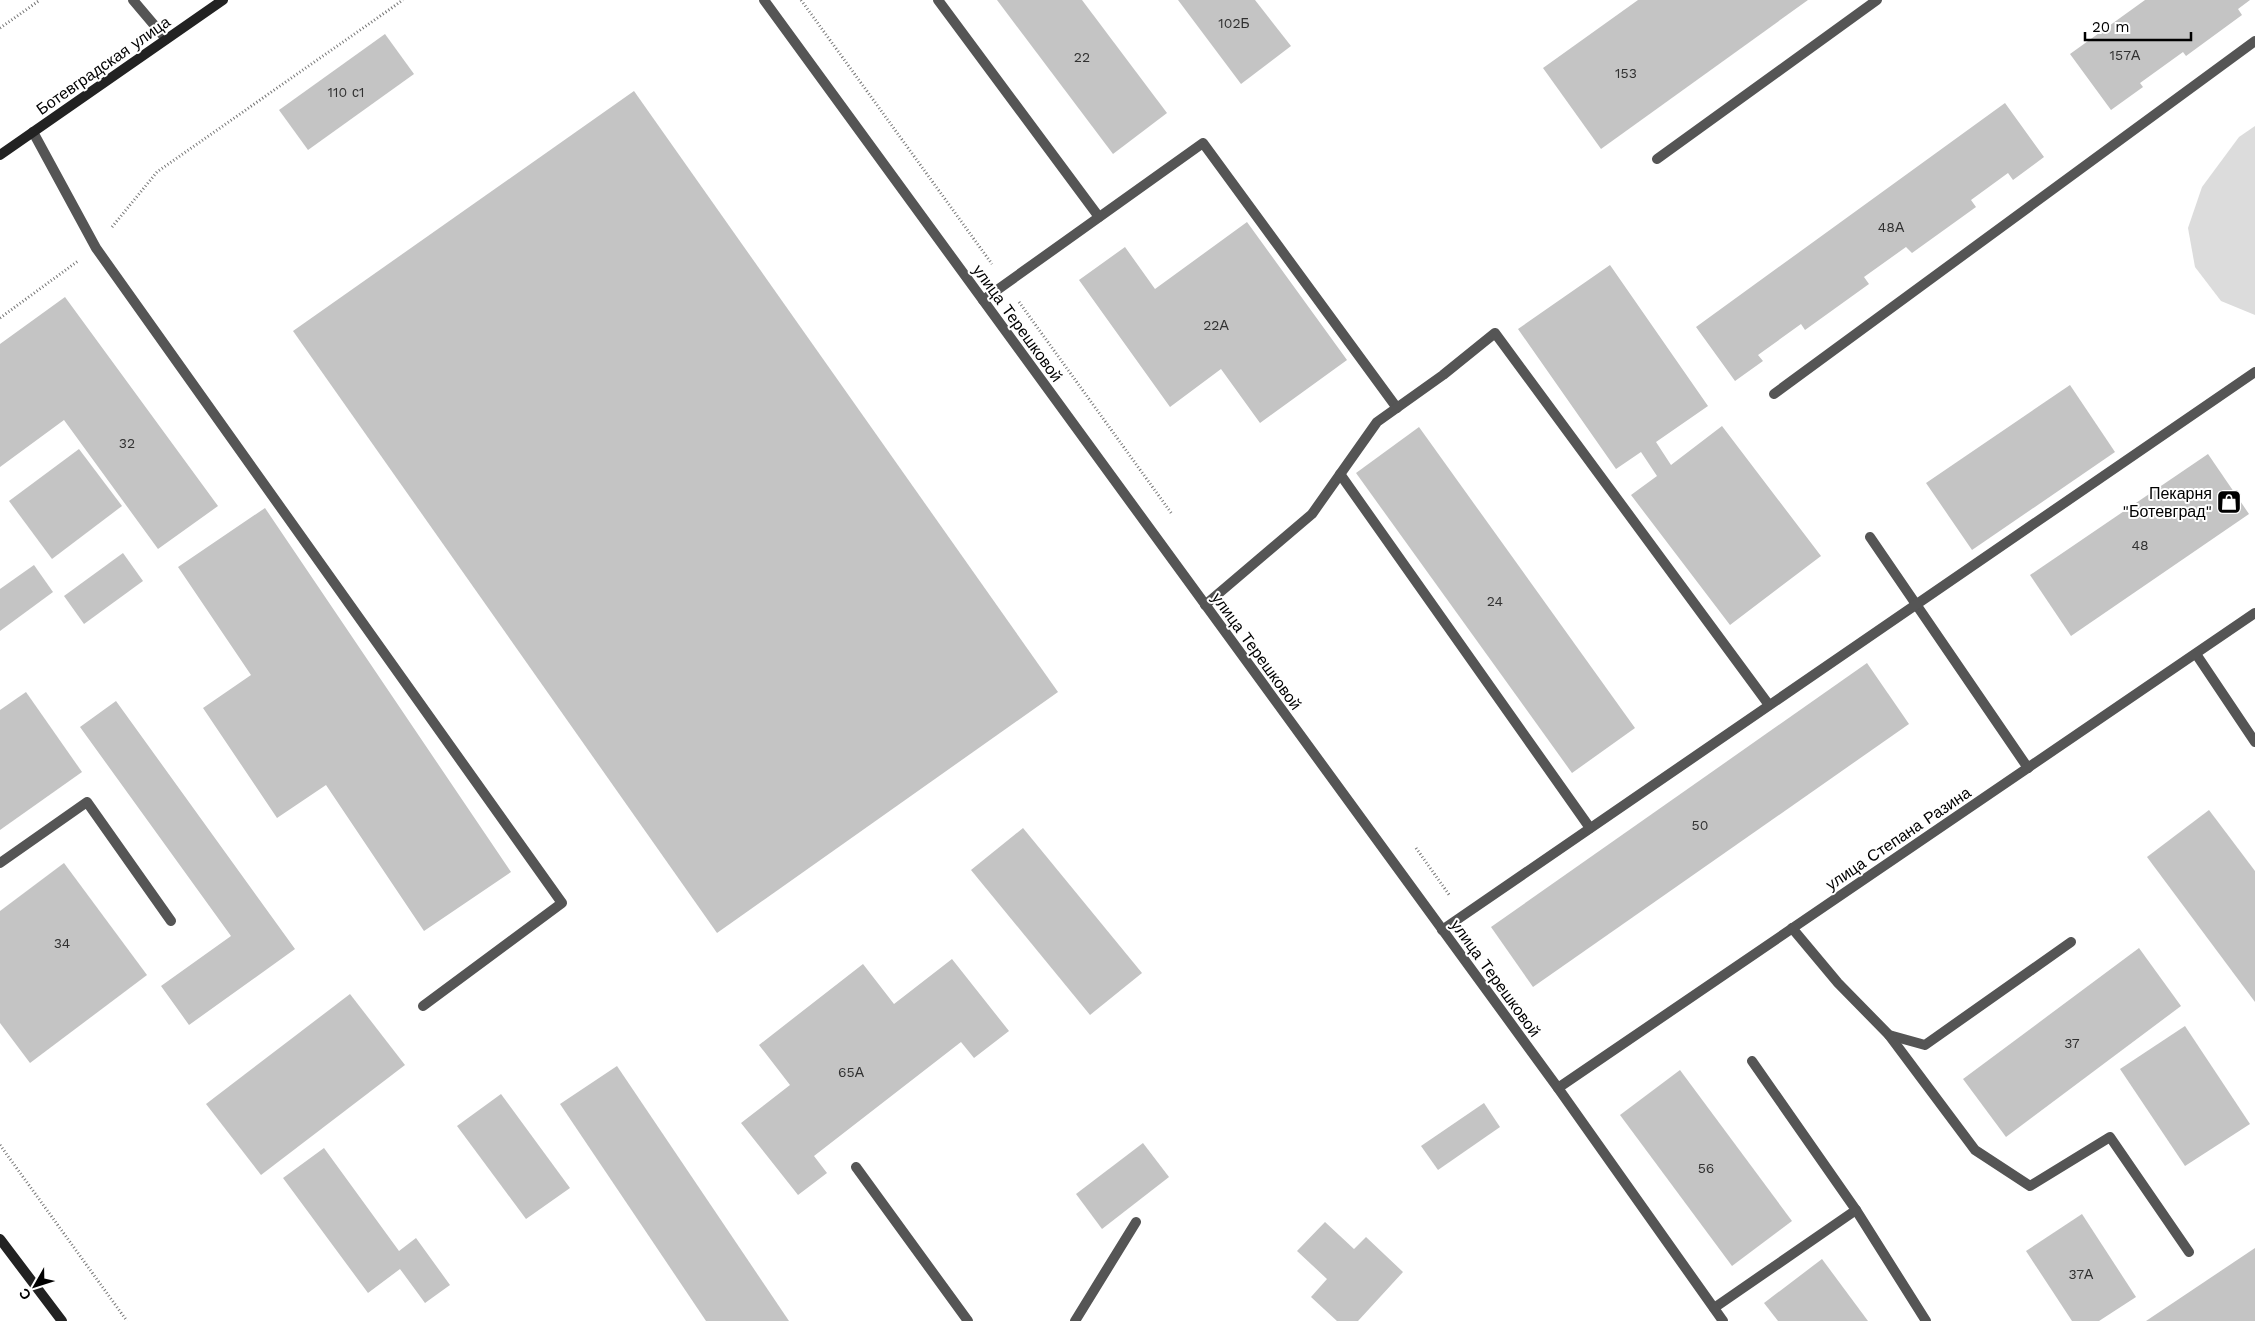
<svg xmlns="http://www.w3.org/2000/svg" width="2255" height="1321" font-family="'Work Sans',sans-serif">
	<rect width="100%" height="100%" fill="#fff"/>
	<path fill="#dcdcdc" d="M2255,126v189l-34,-14 -26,-34 -7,-39 14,-41 37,-50z"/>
	<g fill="#c4c4c4">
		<path d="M997,0h85l85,113 -54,41z"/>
		<path d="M1178,0h77l36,46 -50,38z"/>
		<path d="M1638,0h170l-207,149 -58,-81z"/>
		<path d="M2145,0h105l-12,9 4,6 -56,41 -3,-4 -43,31 3,4 -32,23 -41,-56z"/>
		<path d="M385,34l29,40 -106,76 -29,-40z"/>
		<path d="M634,91l424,601 -341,241 -424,-602z"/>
		<path d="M2005,103l39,54 -31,23 -5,-7 -37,27 5,7 -64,46 -6,-6 -42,30 5,7 -64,46 -4,-6 -43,31 5,6 -28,20 -39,-54z"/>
		<path d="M1247,222l100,138 -87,63 -39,-54 -51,38 -91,-127 46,-33 30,42z"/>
		<path d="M1610,265l98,141 -52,36 15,23 51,-39 99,130 -91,69 -99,-130 26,-19 -16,-24 -25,17 -98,-140z"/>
		<path d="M65,297l153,209 -60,43 -94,-129 -64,47v-123z"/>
		<path d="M2070,385l45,67 -143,98 -46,-67z"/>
		<path d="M1419,427l216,301 -63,45 -216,-300z"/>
		<path d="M79,449l43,57 -70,53 -43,-58z"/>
		<path d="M2208,454l41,60 -178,122 -41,-61z"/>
		<path d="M265,508l246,364 -87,59 -98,-146 -49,33 -74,-110 48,-33 -73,-108z"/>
		<path d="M123,553l20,28 -59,43 -20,-28z"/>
		<path d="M34,565l19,27 -53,39v-42z"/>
		<path d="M1867,663l42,61 -376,263 -42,-60z"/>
		<path d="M26,692l56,80 -82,58v-120z"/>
		<path d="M116,701l179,248 -106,76 -28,-39 70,-50 -151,-209z"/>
		<path d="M2209,810l46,61v131l-108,-145z"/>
		<path d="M1023,828l119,145 -52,42 -119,-145z"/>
		<path d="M64,863l83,112 -117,88 -30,-40v-112z"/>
		<path d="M2139,948l42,58 -175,131 -43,-58z"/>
		<path d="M952,959l57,72 -35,27 -13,-16 -147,114 13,17 -29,22 -57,-72 49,-38 -31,-40 104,-81 31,40z"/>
		<path d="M350,994l55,71 -144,110 -55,-71z"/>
		<path d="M2185,1026l65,98 -65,42 -65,-97z"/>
		<path d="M617,1066l172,255h-83l-146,-217z"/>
		<path d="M1680,1070l112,151 -60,45 -112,-151z"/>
		<path d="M501,1094l69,94 -44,31 -69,-93z"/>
		<path d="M1484,1103l16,24 -62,43 -17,-24z"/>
		<path d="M1143,1143l26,34 -67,52 -26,-35z"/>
		<path d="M324,1148l75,103 17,-13 34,47 -25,18 -25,-34 -32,24 -85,-115z"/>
		<path d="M2082,1214l54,83 -37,24h-27l-46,-70z"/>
		<path d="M1325,1222l29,27 12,-12 37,35 -45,49h-21l-26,-24 16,-18 -30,-28z"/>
		<path d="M2255,1248v73h-109z"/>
		<path d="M1822,1259l46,62h-90l-14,-18z"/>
	</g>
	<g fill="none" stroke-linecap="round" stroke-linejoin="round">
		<g stroke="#777" stroke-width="3" stroke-dasharray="1 2.5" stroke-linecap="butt">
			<path d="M801,0l191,264"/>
			<path d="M0,28l40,-28"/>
			<path d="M112,227l45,-55 246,-172"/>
			<path d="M1019,302l153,212"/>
			<path d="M0,318l78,-57"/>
			<path d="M1416,848l34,48"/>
			<path d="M0,1145l127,176"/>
		</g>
		<g stroke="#555" stroke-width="10">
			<path d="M133,0l33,39"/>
			<path d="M938,0l161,217"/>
			<path d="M33,132l63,116 466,655 -139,103"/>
			<path d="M1657,159l220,-159"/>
			<path d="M983,300l220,-157 194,265"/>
			<path d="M1774,394l481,-353"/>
			<path d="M1340,474l250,354"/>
			<path d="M1870,537l158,231"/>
			<path d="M1205,605l107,-91 65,-92 66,-47 52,-42 274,372"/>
			<path d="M2196,654l59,88"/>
			<path d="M0,863l87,-61 84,119"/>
			<path d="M1792,928l46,55 51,52 36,10 146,-103"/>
			<path d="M1442,930l813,-558"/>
			<path d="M1889,1035l86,115 55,36 80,-49 79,115"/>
			<path d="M856,1167l112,154"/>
			<path d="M1856,1210l70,111"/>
			<path d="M1714,1308l142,-98 -104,-149"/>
			<path d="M1075,1321l61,-99"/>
		</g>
		<g stroke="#555" stroke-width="10">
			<path d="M764,0l794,1088 165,233"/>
			<path d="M1558,1088l697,-475"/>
		</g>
		<g stroke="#222" stroke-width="10">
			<path d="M0,155l223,-155"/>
			<path d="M0,1239l62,82"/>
		</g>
	</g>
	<defs>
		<symbol id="shop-square" viewBox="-11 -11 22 22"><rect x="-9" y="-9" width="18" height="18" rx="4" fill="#000" stroke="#fff"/><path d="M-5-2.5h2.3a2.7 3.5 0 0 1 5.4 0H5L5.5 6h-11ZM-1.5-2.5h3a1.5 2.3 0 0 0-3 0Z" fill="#fff"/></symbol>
	</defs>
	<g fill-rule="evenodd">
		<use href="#shop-square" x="2215" y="488" width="28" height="28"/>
	</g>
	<g text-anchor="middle" stroke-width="4" stroke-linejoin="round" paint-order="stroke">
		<g font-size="14" fill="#313131">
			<text x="1234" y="28">102Б</text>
			<text x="2125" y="60">157А</text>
			<text x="1082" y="62">22</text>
			<text x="1626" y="78">153</text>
			<text x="346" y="97">110 с1</text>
			<text x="1891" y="232">48А</text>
			<text x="1216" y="330">22А</text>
			<text x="127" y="448">32</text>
			<text x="2140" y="550">48</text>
			<text x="1495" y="606">24</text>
			<text x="1700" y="830">50</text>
			<text x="62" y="948">34</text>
			<text x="2072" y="1048">37</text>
			<text x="851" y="1077">65А</text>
			<text x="1706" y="1173">56</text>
			<text x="2081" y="1279">37А</text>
		</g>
		<g font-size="16" fill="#000" stroke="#fff">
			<text transform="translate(103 65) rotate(-35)" y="6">Ботевградская улица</text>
			<text transform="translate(1018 323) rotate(54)" y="6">улица Терешковой</text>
			<text transform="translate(1257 651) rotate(54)" y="6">улица Терешковой</text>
			<text transform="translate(1898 838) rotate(-34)" y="6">улица Степана Разина</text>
			<text transform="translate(1496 978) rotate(54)" y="6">улица Терешковой</text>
		</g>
		<g font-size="16" fill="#000" stroke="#fff" text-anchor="end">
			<text x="2212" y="499">Пекарня<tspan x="2212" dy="18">"Ботевград"</tspan></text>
		</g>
	</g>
	<g transform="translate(35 1286) rotate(231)" stroke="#ffffff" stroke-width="4" paint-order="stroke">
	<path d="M0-4L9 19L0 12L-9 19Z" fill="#000000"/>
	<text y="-8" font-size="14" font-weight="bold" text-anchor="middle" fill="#000000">С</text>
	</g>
	<path d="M2085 32v8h106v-8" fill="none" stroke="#000000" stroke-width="2.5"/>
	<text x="2092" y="32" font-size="15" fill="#000000" stroke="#ffffff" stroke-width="4" paint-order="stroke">20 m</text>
</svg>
